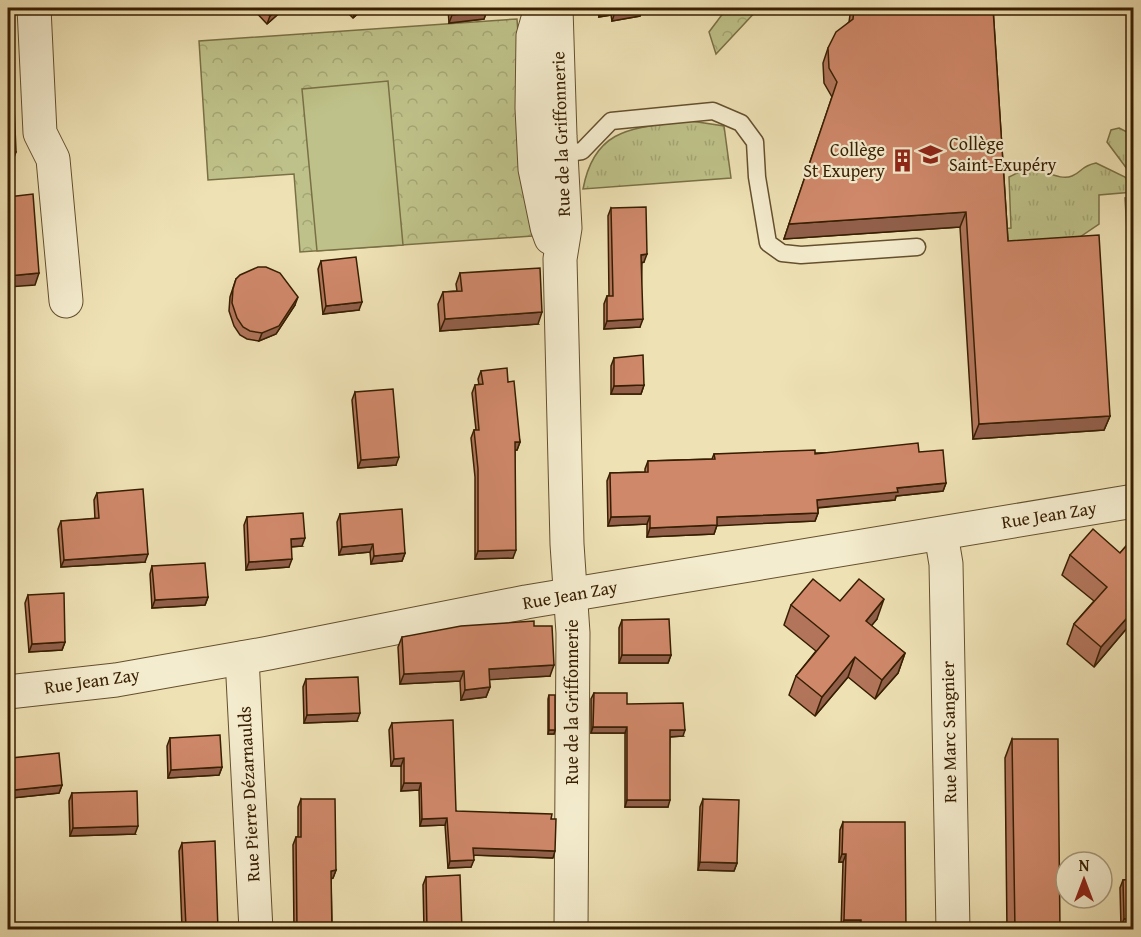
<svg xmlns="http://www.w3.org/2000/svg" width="1141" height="937" font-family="'Gentium Book Plus',serif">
	<defs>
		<pattern id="grass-tufts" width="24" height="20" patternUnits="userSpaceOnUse" patternTransform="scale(1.5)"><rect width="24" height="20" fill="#bec189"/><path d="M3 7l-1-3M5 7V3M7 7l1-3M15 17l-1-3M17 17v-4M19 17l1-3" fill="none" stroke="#a4a574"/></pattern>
		<pattern id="forest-crowns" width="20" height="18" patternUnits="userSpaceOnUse" patternTransform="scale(1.5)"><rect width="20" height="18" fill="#bec189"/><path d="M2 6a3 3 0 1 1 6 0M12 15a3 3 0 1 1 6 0" fill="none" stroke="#a4a574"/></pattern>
	</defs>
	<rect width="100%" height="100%" fill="#eee1b4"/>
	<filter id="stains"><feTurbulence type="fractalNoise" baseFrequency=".00333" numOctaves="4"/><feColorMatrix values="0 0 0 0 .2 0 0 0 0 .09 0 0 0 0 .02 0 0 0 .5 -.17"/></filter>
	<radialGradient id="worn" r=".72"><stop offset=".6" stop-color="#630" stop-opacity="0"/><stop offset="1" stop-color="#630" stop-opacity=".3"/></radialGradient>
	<g fill="url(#grass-tufts)" stroke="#7a7045" stroke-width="1.5">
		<path d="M691,121l33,5 7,52 -148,11c12,-64 53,-61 108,-68z"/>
		<path d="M1119,128l14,7v42l-26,-35 4,-12z"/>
		<path d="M1096,163l29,14 8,15 -34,3v29l-31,21 -103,7 -1,-19 47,-5 -2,-51c5,-2 11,-6 17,-8 15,-3 32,13 46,7 10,-4 9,-10 24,-13z"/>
	</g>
	<g fill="url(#forest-crowns)" stroke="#7a7045" stroke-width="1.5">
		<path d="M727,8h32l-43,46 -7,-22z"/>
		<path d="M517,19l15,217 -232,16 -6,-78 -86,6 -9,-139z"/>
	</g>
	<g fill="#bec189" stroke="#7a7045" stroke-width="1.5">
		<path d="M388,81l15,164 -86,6 -15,-162z"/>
		<path d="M1133,197h1l-1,132 -8,-131z"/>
	</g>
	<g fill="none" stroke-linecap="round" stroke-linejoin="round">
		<defs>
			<path id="service" d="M562,154l20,-3 29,-30 102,-10 28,12 14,19 2,35 11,66 14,10 19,2 116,-8"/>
			<g id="minor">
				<path d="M34,8l6,125 13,26 13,142"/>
				<path d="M541,8l-8,28 -1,72 3,61 12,58 4,11"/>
				<path d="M556,8l4,128 5,92 -5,31 7,285 6,89 -2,297"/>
				<path d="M941,534l5,30 7,366"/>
				<path d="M242,658l14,272"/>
				<path d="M8,692l108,-12 153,-27 257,-51 608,-101"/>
			</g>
		</defs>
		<use href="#service" stroke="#654f2e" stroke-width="19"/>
		<use href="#minor" stroke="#654f2e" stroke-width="35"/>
		<use href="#service" stroke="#f4ecce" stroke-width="16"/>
		<use href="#minor" stroke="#f4ecce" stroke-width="33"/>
	</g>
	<g fill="#b2755b" stroke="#371e01" stroke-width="1.5">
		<path d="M252,8h33l-18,16z"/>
		<path d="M343,8h21l-11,10z"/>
		<path d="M448,8h39l-3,11 -35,4z"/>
		<path d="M597,8h52l-6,1 -3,7 -28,5 -1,-6 -12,2z"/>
		<path d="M851,8h142l15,233 102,175 -6,14 -131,9 -13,-212 -176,12 48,-142 -8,-14 -1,-20 5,-15 21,-26z"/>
		<path d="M611,208l33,54 -2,1 -2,64 -36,2v-25l3,-8h2l-1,-80z"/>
		<path d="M321,261l38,49 -36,4 -5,-45z"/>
		<path d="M460,273l78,51 -98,7 -2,-27 5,-12 14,-1 -1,-7z"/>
		<path d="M236,279l59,26 -19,29 -17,7 -12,-2 -7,-4 -6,-9 -5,-15 1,-14z"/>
		<path d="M614,358l30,27 -3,9h-30v-28z"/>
		<path d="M481,371l27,11 12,60 -3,8h-2l-2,108 -38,1v-82l-4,-39 3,-8h2l-4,-37 3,-8h4l-1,-6z"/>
		<path d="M355,392l41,73 -38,3 -6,-68z"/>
		<path d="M919,452l27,31 -3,8 -47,5 -1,4 -77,8v5l-3,8 -98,4 -3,9 -67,3v-13l-39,2 -1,-45 3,-8 35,-1v-3l3,-8 64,-2 2,-5z"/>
		<path d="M97,493l48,69 -84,5 -3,-38 3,-8 34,-2 -1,-19z"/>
		<path d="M340,514l65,39 -3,8 -31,3 -1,-12 -31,3 -2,-33z"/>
		<path d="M247,517l55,29 -11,1 -2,20 -43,3 -2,-45z"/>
		<path d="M1134,537v97l-7,-6 -33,39 -27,-23 7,-20 20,-23 -32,-26 8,-20 50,-2z"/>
		<path d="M152,566l56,31 -3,8 -53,3 -2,-34z"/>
		<path d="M28,595l37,47 -3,8 -33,2 -4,-49z"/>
		<path d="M840,601l37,18 -6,7 34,27 -7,20 -23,26 -27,-22 -33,39 -26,-21 7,-19 20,-25 -32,-26 7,-20z"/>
		<path d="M622,620l49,35 -3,8h-49v-35z"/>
		<path d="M534,626l16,50 -61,3 1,8 -4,10 -25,3 -1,-19 -60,3 -2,-37 4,-10z"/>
		<path d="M306,679l51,42 -53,2 -1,-36z"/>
		<path d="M594,693l33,11 56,32 -13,1 -2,70h-43v-74h-34v-34z"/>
		<path d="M549,695l6,35 -1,4h-6v-35z"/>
		<path d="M392,723l64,88 97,47 -79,-3 -3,12 -23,1 -3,-43 -25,1 -1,-36 -18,1v-25h-10l-2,-36z"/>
		<path d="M170,738l52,29 -3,8 -51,3 -1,-32z"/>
		<path d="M1012,739l48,191h-53l-2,-172z"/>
		<path d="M11,758l51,27 -3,8 -47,5 -4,-32z"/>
		<path d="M72,793l63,41 -65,2 -1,-35z"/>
		<path d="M301,799l35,71 -3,8 -2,1 1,51h-38l-1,-85 3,-8h2v-30z"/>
		<path d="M703,799l34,64 -3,8 -36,-1 2,-63z"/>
		<path d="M843,822l63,108h-48v-2h-17l2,-66h-4l1,-32z"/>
		<path d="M182,843l36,87h-37v-2h1l-3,-77z"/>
		<path d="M426,877l36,53h-38l-1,-45z"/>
		<path d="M1134,879v48h-13l-1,-39 3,-8z"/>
	</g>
	<g fill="#915f4a" stroke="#371e01" stroke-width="1.5">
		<path d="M63,8h46l-48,5z"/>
		<path d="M279,8h6l-18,16 3,-8z"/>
		<path d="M359,8h5l-11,10 3,-8z"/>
		<path d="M603,8h10l-2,7 -12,2z"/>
		<path d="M626,8h23l-6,1 -3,7 -28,5 4,-12z"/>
		<path d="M487,11l-3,8 -35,4 3,-8z"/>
		<path d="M8,152h8l-4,11h-4z"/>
		<path d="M966,212l-6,15 -176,12 5,-15z"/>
		<path d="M647,254l-3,8 -5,1 2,-8z"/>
		<path d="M39,273l-4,12 -27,2v-11z"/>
		<path d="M298,297l-3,8 -19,29 -17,7 3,-8z"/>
		<path d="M362,302l-3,8 -36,4 3,-8z"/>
		<path d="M542,312l-4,12 -98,7 5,-12z"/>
		<path d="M643,319l-3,8 -36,2 3,-8z"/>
		<path d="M644,385l-3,9h-30l3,-8z"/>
		<path d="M1110,416l-6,14 -131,9 6,-15z"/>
		<path d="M515,442h5l-3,8h-5z"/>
		<path d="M399,457l-3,8 -38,3 3,-8z"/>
		<path d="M946,483l-3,8 -47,5 -1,4 -81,8 3,-8 80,-12z"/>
		<path d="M818,513l-3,8 -101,5 3,-9z"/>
		<path d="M650,516l-3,8 -39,2 3,-9z"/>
		<path d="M717,525l-3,9 -67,3 3,-9z"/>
		<path d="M305,538l-3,8 -14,1 3,-8z"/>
		<path d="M373,544l-3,8 -31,3 3,-8z"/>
		<path d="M516,550l-3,8 -38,1 3,-8z"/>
		<path d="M405,553l-3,8 -31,3 3,-8z"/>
		<path d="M148,554l-3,8 -84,5 3,-7z"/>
		<path d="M292,559l-3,8 -43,3 3,-8z"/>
		<path d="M208,597l-3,8 -53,3 3,-8z"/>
		<path d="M884,599l-7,20 -18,22 7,-20z"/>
		<path d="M14,609l-4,10h-2v-9z"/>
		<path d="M1134,610l-7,18 -33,39 7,-20z"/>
		<path d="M65,642l-3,8 -33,2 3,-8z"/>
		<path d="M905,653l-7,20 -23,26 7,-19z"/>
		<path d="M622,655h49l-3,8h-49z"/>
		<path d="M855,657l-7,20 -33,39 7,-19z"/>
		<path d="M554,665l-4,11 -65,4 4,-11z"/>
		<path d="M464,671l-4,10 -60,3 4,-10z"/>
		<path d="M490,687l-4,10 -25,3 4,-10z"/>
		<path d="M360,713l-3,8 -53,2 3,-8z"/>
		<path d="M593,727h34l-2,6h-34z"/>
		<path d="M549,730h6l-1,4h-6z"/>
		<path d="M670,730h15l-2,6 -15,1z"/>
		<path d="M404,758l-3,8h-10l3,-7z"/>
		<path d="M222,767l-3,8 -51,3 3,-8z"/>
		<path d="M404,783h17l-2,7 -18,1z"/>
		<path d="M62,785l-3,8 -47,5 2,-8z"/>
		<path d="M627,800h43l-2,7h-43z"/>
		<path d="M447,818l-2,7 -25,1 2,-7z"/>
		<path d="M138,826l-3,8 -65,2 3,-8z"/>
		<path d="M473,848l82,3 -2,7 -82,-3z"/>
		<path d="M842,854h4l-3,8h-4z"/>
		<path d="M474,860l-3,7 -23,1 2,-7z"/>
		<path d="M700,862l37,1 -3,8 -36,-1z"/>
		<path d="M336,870l-3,8 -5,1 3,-8z"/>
		<path d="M1134,918v9h-13l3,-8z"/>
		<path d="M844,920h17l-3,8h-17z"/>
	</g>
	<g fill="#cf886a" stroke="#371e01" stroke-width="1.5">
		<path d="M8,8h2l6,144h-8z"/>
		<path d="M262,8h17l-9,8z"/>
		<path d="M451,8h36v3l-35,4z"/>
		<path d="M854,8h139l15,233 91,-6 11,181 -131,8 -13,-212 -177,12 48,-142 -8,-14 -1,-20 8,-16 17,-13z"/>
		<path d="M33,194l6,79 -31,3v-79z"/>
		<path d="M646,207l1,47 -6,1 2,64 -36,2v-25h6l-2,-88z"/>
		<path d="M356,257l6,45 -36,4 -5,-45z"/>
		<path d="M258,267h8l14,6 18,24 -19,29 -17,7 -12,-2 -7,-4 -6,-9 -5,-15 1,-14 3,-10 4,-4z"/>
		<path d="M540,268l2,44 -97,7 -2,-27 19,-1 -2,-18z"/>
		<path d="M643,355l1,30 -30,1v-28z"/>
		<path d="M507,368l1,14 6,-1 6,61h-5l1,108 -38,1v-82l-4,-39h5l-4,-45 8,-1 -2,-13z"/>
		<path d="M393,389l6,68 -38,3 -6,-68z"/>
		<path d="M918,443l1,9 24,-2 3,33 -49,5 1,4 -81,8 1,13 -101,4v8l-67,3v-12l-39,1 -1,-44 38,-1v-11l67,-2 -1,-5 101,-4v4z"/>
		<path d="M143,489l5,65 -84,6 -3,-39 38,-3 -2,-25z"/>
		<path d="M402,509l3,44 -31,3 -1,-12 -31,3 -2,-33z"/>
		<path d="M303,513l2,25 -14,1 1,20 -43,3 -2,-45z"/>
		<path d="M1093,529l27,24 14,-16v73l-33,37 -27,-23 33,-37 -37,-32z"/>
		<path d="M8,558h1l5,51 -6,1z"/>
		<path d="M205,563l3,34 -53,3 -3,-34z"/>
		<path d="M813,579l27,22 19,-22 25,20 -18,22 39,32 -23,27 -27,-23 -33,40 -26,-21 33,-40 -38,-31z"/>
		<path d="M64,593l1,49 -33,2 -4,-49z"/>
		<path d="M669,619l2,36h-49v-35z"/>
		<path d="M534,621v5h18l2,39 -65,4 1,18 -25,3 -1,-19 -60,3 -2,-37 59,-11z"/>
		<path d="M358,677l2,36 -53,2 -1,-36z"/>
		<path d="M594,693h33v11l56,-1 2,27h-15v70h-43v-73h-34z"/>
		<rect x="549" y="695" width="6" height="35"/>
		<path d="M453,720l3,91 96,3 -1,5h5l-1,32 -82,-3 1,12 -24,1 -3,-43 -25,1 -1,-36h-17v-25l-10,1 -2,-36z"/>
		<path d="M220,735l2,32 -51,3 -1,-32z"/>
		<path d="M1012,739h46l2,191h-45z"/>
		<path d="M59,753l3,32 -48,5 -3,-32z"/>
		<path d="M137,791l1,35 -65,2 -1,-35z"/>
		<path d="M301,799h34l1,71 -5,1 1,59h-35l-1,-93h5z"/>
		<path d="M703,799l36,1 -2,63 -37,-1z"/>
		<path d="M843,822h62l1,108h-45v-10h-17l2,-66h-4z"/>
		<path d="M215,841l3,89h-37v-2l5,-1 -4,-84z"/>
		<path d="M460,875l2,55h-35l-1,-53z"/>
		<path d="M1134,879v39l-10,1 -1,-39z"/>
	</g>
	<defs>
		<symbol id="school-bare" viewBox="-9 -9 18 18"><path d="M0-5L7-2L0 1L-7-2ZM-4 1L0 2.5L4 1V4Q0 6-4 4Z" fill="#8f2418" stroke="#f4ecce" stroke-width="2.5" paint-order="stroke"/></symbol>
		<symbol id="building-bare" viewBox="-9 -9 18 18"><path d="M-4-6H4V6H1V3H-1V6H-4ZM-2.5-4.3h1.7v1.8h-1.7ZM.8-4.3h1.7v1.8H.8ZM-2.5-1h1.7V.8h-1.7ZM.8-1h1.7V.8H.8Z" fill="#8f2418" stroke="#f4ecce" stroke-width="2.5" paint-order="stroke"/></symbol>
	</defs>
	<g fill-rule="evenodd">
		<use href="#school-bare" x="914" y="138" width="33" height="33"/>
		<use href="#building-bare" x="886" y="144" width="33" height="33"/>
	</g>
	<g text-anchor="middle" stroke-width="4.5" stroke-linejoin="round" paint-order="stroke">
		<g font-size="18" fill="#371e01" stroke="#f4ecce">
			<text transform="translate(561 134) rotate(-92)" y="6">Rue de la Griffonnerie</text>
			<text transform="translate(1049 515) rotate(-9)" y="6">Rue Jean Zay</text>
			<text transform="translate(570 595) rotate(-10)" y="6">Rue Jean Zay</text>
			<text transform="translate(92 681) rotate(-8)" y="6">Rue Jean Zay</text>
			<text transform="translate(572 702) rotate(-90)" y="6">Rue de la Griffonnerie</text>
			<text transform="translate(949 732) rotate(-91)" y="6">Rue Marc Sangnier</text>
			<text transform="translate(249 794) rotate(-93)" y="6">Rue Pierre Dézarnaulds</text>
		</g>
		<g font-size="18" fill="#371e01" stroke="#f4ecce" text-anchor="start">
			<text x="949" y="150">Collège<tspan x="949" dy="21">Saint-Exupéry</tspan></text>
			<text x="885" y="156" text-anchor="end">Collège<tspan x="885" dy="21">St Exupery</tspan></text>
		</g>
	</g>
	<rect width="1141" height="937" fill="none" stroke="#eee1b4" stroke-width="30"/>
	<rect x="9" y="9" width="1123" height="919" fill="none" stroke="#371e01" stroke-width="3"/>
	<rect x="15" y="15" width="1111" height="907" fill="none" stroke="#371e01" stroke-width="1.5"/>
	<g transform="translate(1084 880)"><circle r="28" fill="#f4ecce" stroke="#a89a7c" stroke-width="1.5"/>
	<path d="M0-4.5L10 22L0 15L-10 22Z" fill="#8f2418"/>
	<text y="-9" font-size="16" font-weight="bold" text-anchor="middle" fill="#371e01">N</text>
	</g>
	<rect width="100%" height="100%" filter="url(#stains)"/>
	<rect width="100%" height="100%" fill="url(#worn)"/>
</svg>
